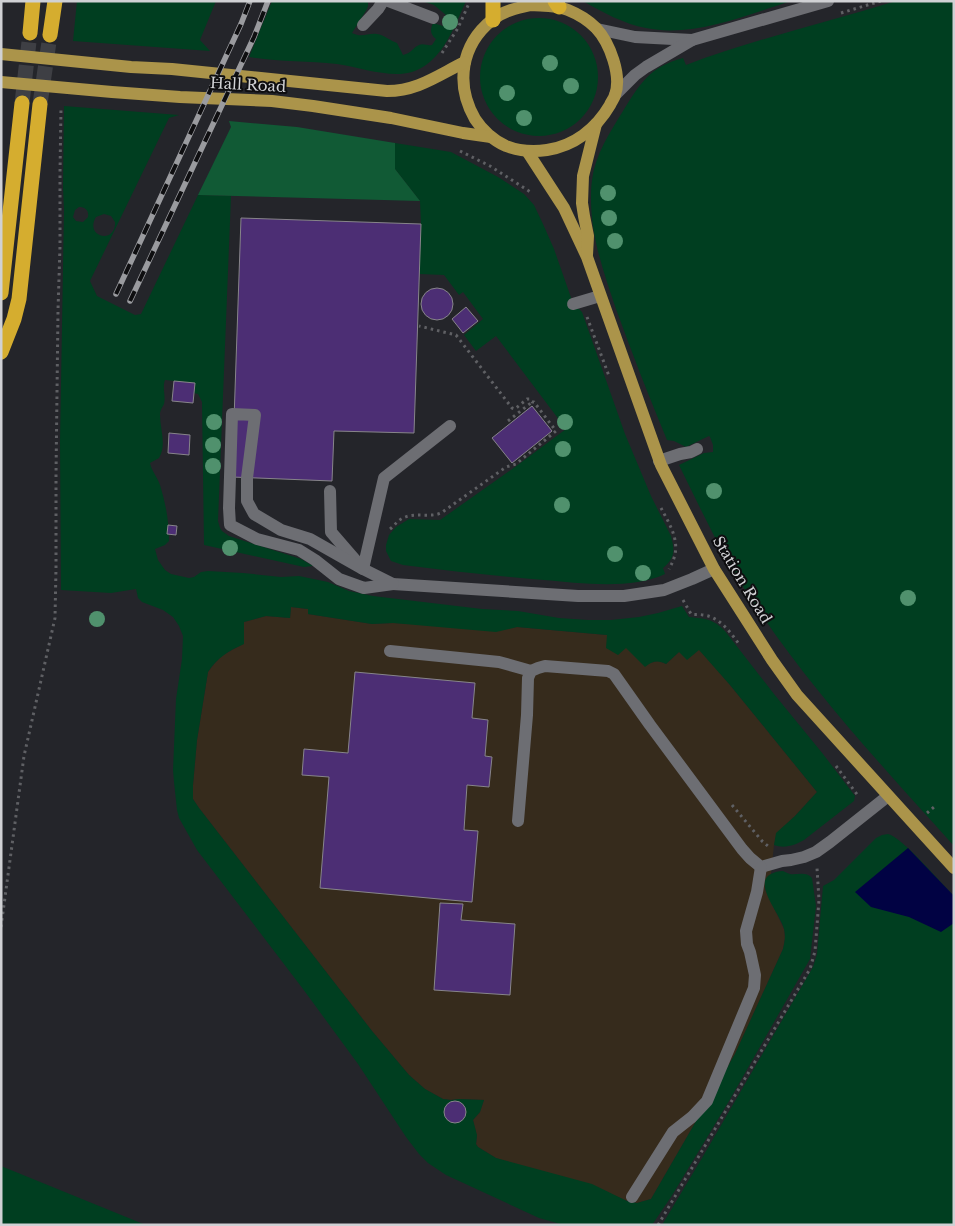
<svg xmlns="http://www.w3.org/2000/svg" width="955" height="1226" font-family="'Libre Baskerville',serif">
	<rect width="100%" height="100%" fill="#24252a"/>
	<path fill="#362b1c" d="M291,607l17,2v5l64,10 21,-1 118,5 6,-1 90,8 43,28 8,-2 8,3 13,-12 20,-3 31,36 87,107 -22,24 -18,17 -3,12 -3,29 -3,2 -3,13 19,40 1,9 -2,11 -48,105 -84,145 -14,4 -10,-2 -14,-6 -117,-37 -18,-11 -2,-3 1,-7 -4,-17 7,-8 4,-12 -25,-1 -8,1 -8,-1 -18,-10 -16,-14 -37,-44 -173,-223 -6,-9v-14l4,-45 11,-68 6,-8 9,-9 20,-11 1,-22 22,-6 24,2z"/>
	<g fill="#003e20" fill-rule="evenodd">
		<path d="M77,1h139l-16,39 10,11 -137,-10z"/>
		<path d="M272,1h96v5l-1,3 -15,24c10,5 15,0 25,1 7,1 14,7 20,9l6,12c9,-2 9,-7 16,-10 4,-2 9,1 13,0l4,-6c-6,-5 -6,-9 -3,-16l10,3 3,-11 -12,-10 -12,-4h44c-14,31 -28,73 -69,73 -20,0 -40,-7 -60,-10 -30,-3 -59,-2 -88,-7z"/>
		<path d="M583,1h208c-44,14 -99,37 -145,27 -22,-4 -44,-16 -63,-27z"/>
		<path d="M896,1h58v845c-70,-78 -143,-156 -201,-244 -29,-43 -51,-90 -74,-137l25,-12 9,-1v-7l-3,-8 -1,-1 -23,11 -12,-6 -7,-1c-18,-43 -35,-87 -51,-131 -12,-36 -25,-71 -25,-110 0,-6 0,-13 1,-19 3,-25 18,-48 31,-69 17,-27 26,-44 60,-53l3,7c68,-26 140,-42 210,-64z"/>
		<circle cx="539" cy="77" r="59"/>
		<path d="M64,106l115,9 -10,3 -79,163 7,15 38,19 6,-1 57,-119 33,1 -13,325 2,7 2,3 7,5 72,23 12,7 -9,1 -100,-22 -2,-143 -4,-8 -4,-1 1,-10 -30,-3c-3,8 1,16 -1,24 -2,4 -4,6 -4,11 0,15 7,29 -1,43l-9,5c2,9 7,13 10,22 6,20 9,36 9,56l-4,4 -10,4 3,11 7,10 6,4 18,4 5,-1 7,-5 7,-1 35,2 38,4 18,-1 29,6 21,9 24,5 109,13 36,2 41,7 29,2h23l28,-3 19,-4 24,-7 7,11c17,2 23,1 36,14l49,63 49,60 32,42 -1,5 -50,39c-9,5 -19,9 -30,5l2,-12 19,-17 22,-24 -87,-107 -31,-35 -12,10 -8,-8 -13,12c-9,-4 -13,-3 -21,3l-19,-19 -8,7 -12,-7 1,-13 -90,-8 -21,5 -103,-9 -21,1 -64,-10v-5l-17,-2 -1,11 -24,-2 -22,6v22c-16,7 -27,14 -36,28l-11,68 -4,45v14l6,9 173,223 37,44 16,14 18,10 8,1 8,-1 25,1 -4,12 -7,8 4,15 -1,9 2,3 18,11 96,26 35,17 10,2 14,-4 84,-145 48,-105c2,-8 3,-16 0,-23 -4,-13 -30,-43 -12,-52 4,-2 7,-3 12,-3 2,1 4,2 7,3 8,1 16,-3 22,4l4,28 -6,53 -81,142 -58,96 -19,28h-88l-25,-7 -93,-43 -18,-12 -9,-9 -13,-17 -48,-73 -55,-75 -106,-139 -18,-32 -2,-8 -3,-28 -1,-12 3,-71 6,-40 1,-23 -4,-10 -6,-9 -10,-7 -21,-8 -4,-4 -2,-9 -25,4 -50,-3 -1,-148 4,-232 -1,-23zM79,207c6,0 10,3 9,10l-5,5 -7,-1 -3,-4 2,-7zM104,214l7,2 4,6c1,23 -31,15 -19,-5z"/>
		<path d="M395,143l56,9 47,25 26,17 10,11 9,19 11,25 21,60h4l3,3 43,122 26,62 20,40c4,15 4,22 -8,32l2,6c-33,16 -86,9 -121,6 -47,-4 -94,-9 -141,-15l-12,-4 -5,-10v-6l3,-10 7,-8 13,-8 31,1 75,-53 51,-38 -70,-93 -20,15 -12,-16 19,-16 -20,-27 -4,3 -15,-20 -25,-1 2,-50 -1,-23 -25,-32z"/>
		<path d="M888,834c14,3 54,50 66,62v329h-292l40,-67 111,-191 4,-13 6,-68 11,-6 42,-42 6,-3z"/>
		<path d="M1,1166l135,55 10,4h-145z"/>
	</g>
	<path fill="#115a35" d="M229,121l68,6 98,16v26l25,32 -222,-6 33,-68z"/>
	<path fill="#010243" d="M908,848l46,48v27l-13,9 -32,-15 -38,-10 -16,-15z"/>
	<g fill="#4c2e74" stroke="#87858a">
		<path d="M241,218l180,6 -7,209 -80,-2 -2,50 -100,-4z"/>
		<circle cx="437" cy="304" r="16"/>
		<path d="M466,307l12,14 -15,12 -11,-14z"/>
		<path d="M174,381l21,2 -2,20 -21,-2z"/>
		<path d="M532,406l20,25 -40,32 -20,-25z"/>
		<path d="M169,433l21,2 -1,20 -21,-2z"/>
		<path d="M168,525l9,1 -1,9 -9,-1z"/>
		<path d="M355,672l120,11 -3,35 16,2 -3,36 7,1 -3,30 -22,-2 -3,45 14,1 -6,71 -152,-14 9,-111 -27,-2 2,-26 44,4z"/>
		<path d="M440,903l23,1 -2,16 54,4 -5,71 -76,-5z"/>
		<circle cx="455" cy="1112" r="11"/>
	</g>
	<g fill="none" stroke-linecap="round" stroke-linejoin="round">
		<g stroke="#3e3f44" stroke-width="15" stroke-dasharray="15 8" stroke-linecap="butt">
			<path d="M22,103l8,-70"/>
			<path d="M40,104l10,-69"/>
		</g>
		<g stroke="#5f6064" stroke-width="3" stroke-dasharray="2.5 4" stroke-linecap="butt">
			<path d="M841,13l40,-12"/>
			<path d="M442,53l16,-25 12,-27"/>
			<path d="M460,151l30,15 42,27"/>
			<path d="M587,317l22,59"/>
			<path d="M508,421l24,-19"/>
			<path d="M661,508c8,15 19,32 13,50 -1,4 -3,7 -5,11"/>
			<path d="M390,529c5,-4 8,-9 13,-11 12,-6 26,0 38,-5l65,-46 10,-3 40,-33 -22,-29h-2l-2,-3h-3l-12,10 -3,-1 -56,-73 -37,-9"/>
			<path d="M683,600l8,14c4,1 8,0 12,1 17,2 27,17 36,29"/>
			<path d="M836,766l23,31"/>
			<path d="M732,805l30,36 7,6"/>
			<path d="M927,813l7,-6"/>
			<path d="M1,927l23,-171 31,-138 1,-50v-93l2,-165 2,-64v-73l1,-66"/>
			<path d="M658,1225l152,-256 5,-18 4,-51 -2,-32"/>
		</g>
		<g stroke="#6d6e73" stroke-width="12">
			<path d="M388,1l45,17"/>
			<path d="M363,25l15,-16 5,-8"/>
			<path d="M597,29l38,8 57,3"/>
			<path d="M615,95l20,-20 11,-8 46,-27 136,-39"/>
			<path d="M573,304l27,-8"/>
			<path d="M659,461l21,-7 11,-2 6,-3"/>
			<path d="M330,491l1,41 32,37 30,15 185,12h46l40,-6 28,-11 22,-10"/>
			<path d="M393,584l-29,4 -25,-9 -24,-19 -16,-10 -42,-11 -27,-14 -1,-17 3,-94 23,1 -8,63v23l7,13 27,16 29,9 53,30 21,-91 66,-52"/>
			<path d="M390,651l109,11 32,9"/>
			<path d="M518,821l9,-106 1,-37 3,-7 7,-3 7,-2 63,5 6,3 36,51 92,124 8,9 11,9 21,-6 9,-1 13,-3 12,-5 14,-10 58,-46"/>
			<path d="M632,1197l41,-65 19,-15 15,-16 47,-113 1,-13 -5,-23 -3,-8 -1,-13 11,-39 4,-25"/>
		</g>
		<g stroke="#ab944a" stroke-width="12">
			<path d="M531,5c12,1 25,0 37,5 10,4 21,11 28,18 14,15 26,48 19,67 -1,4 -4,7 -5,10 -14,24 -36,41 -63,45 -13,2 -28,1 -41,-4 -12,-5 -24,-16 -31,-27 -20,-35 -14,-74 17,-99 11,-9 25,-12 39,-15z"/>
			<path d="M1,54l130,13 41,2 215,22c31,0 51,-16 78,-29"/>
			<path d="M1,82l111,10 68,5 92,4 41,5 78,12 72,15 28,4"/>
			<path d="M527,151l37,57 23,49 74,208 53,104 58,91 25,35 157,173"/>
			<path d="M587,255l1,-19 -4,-20 -2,-13 1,-27 13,-52"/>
		</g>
		<g stroke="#d5ad2f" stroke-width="15">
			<path d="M555,1l4,6"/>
			<path d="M493,20v-19"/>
			<path d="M30,33l3,-32"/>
			<path d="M50,35l5,-34"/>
			<path d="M1,293l21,-190"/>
			<path d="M1,352l13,-33 5,-20 21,-195"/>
		</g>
		<defs>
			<g id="rail">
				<path d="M116,294l125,-270 9,-23"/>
				<path d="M130,301l124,-264 14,-36"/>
			</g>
		</defs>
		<use href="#rail" stroke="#9a9b9f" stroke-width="5.5"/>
		<use href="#rail" stroke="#0e0e10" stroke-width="4" stroke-dasharray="11" stroke-linecap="butt"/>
	</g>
	<g fill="#50916d">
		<circle cx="450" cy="22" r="8"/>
		<circle cx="550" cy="63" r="8"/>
		<circle cx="571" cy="86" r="8"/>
		<circle cx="507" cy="93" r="8"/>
		<circle cx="524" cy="118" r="8"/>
		<circle cx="608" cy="193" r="8"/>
		<circle cx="609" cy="218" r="8"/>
		<circle cx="615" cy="241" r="8"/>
		<circle cx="214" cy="422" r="8"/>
		<circle cx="565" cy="422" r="8"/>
		<circle cx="213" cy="445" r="8"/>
		<circle cx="563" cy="449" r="8"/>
		<circle cx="213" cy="466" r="8"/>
		<circle cx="714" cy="491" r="8"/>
		<circle cx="562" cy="505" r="8"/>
		<circle cx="230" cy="548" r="8"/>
		<circle cx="615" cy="554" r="8"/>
		<circle cx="643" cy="573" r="8"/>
		<circle cx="908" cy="598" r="8"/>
		<circle cx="97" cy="619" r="8"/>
	</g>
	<g text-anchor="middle" stroke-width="4" stroke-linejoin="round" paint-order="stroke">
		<g font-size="15" fill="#d0d1d4" stroke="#0e0e10">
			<text transform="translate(248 85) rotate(3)" y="5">Hall Road</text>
			<text transform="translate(742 580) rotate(59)" y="5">Station Road</text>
		</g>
	</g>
	<rect width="955" height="1226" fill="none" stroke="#d0d1d4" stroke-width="5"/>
</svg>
